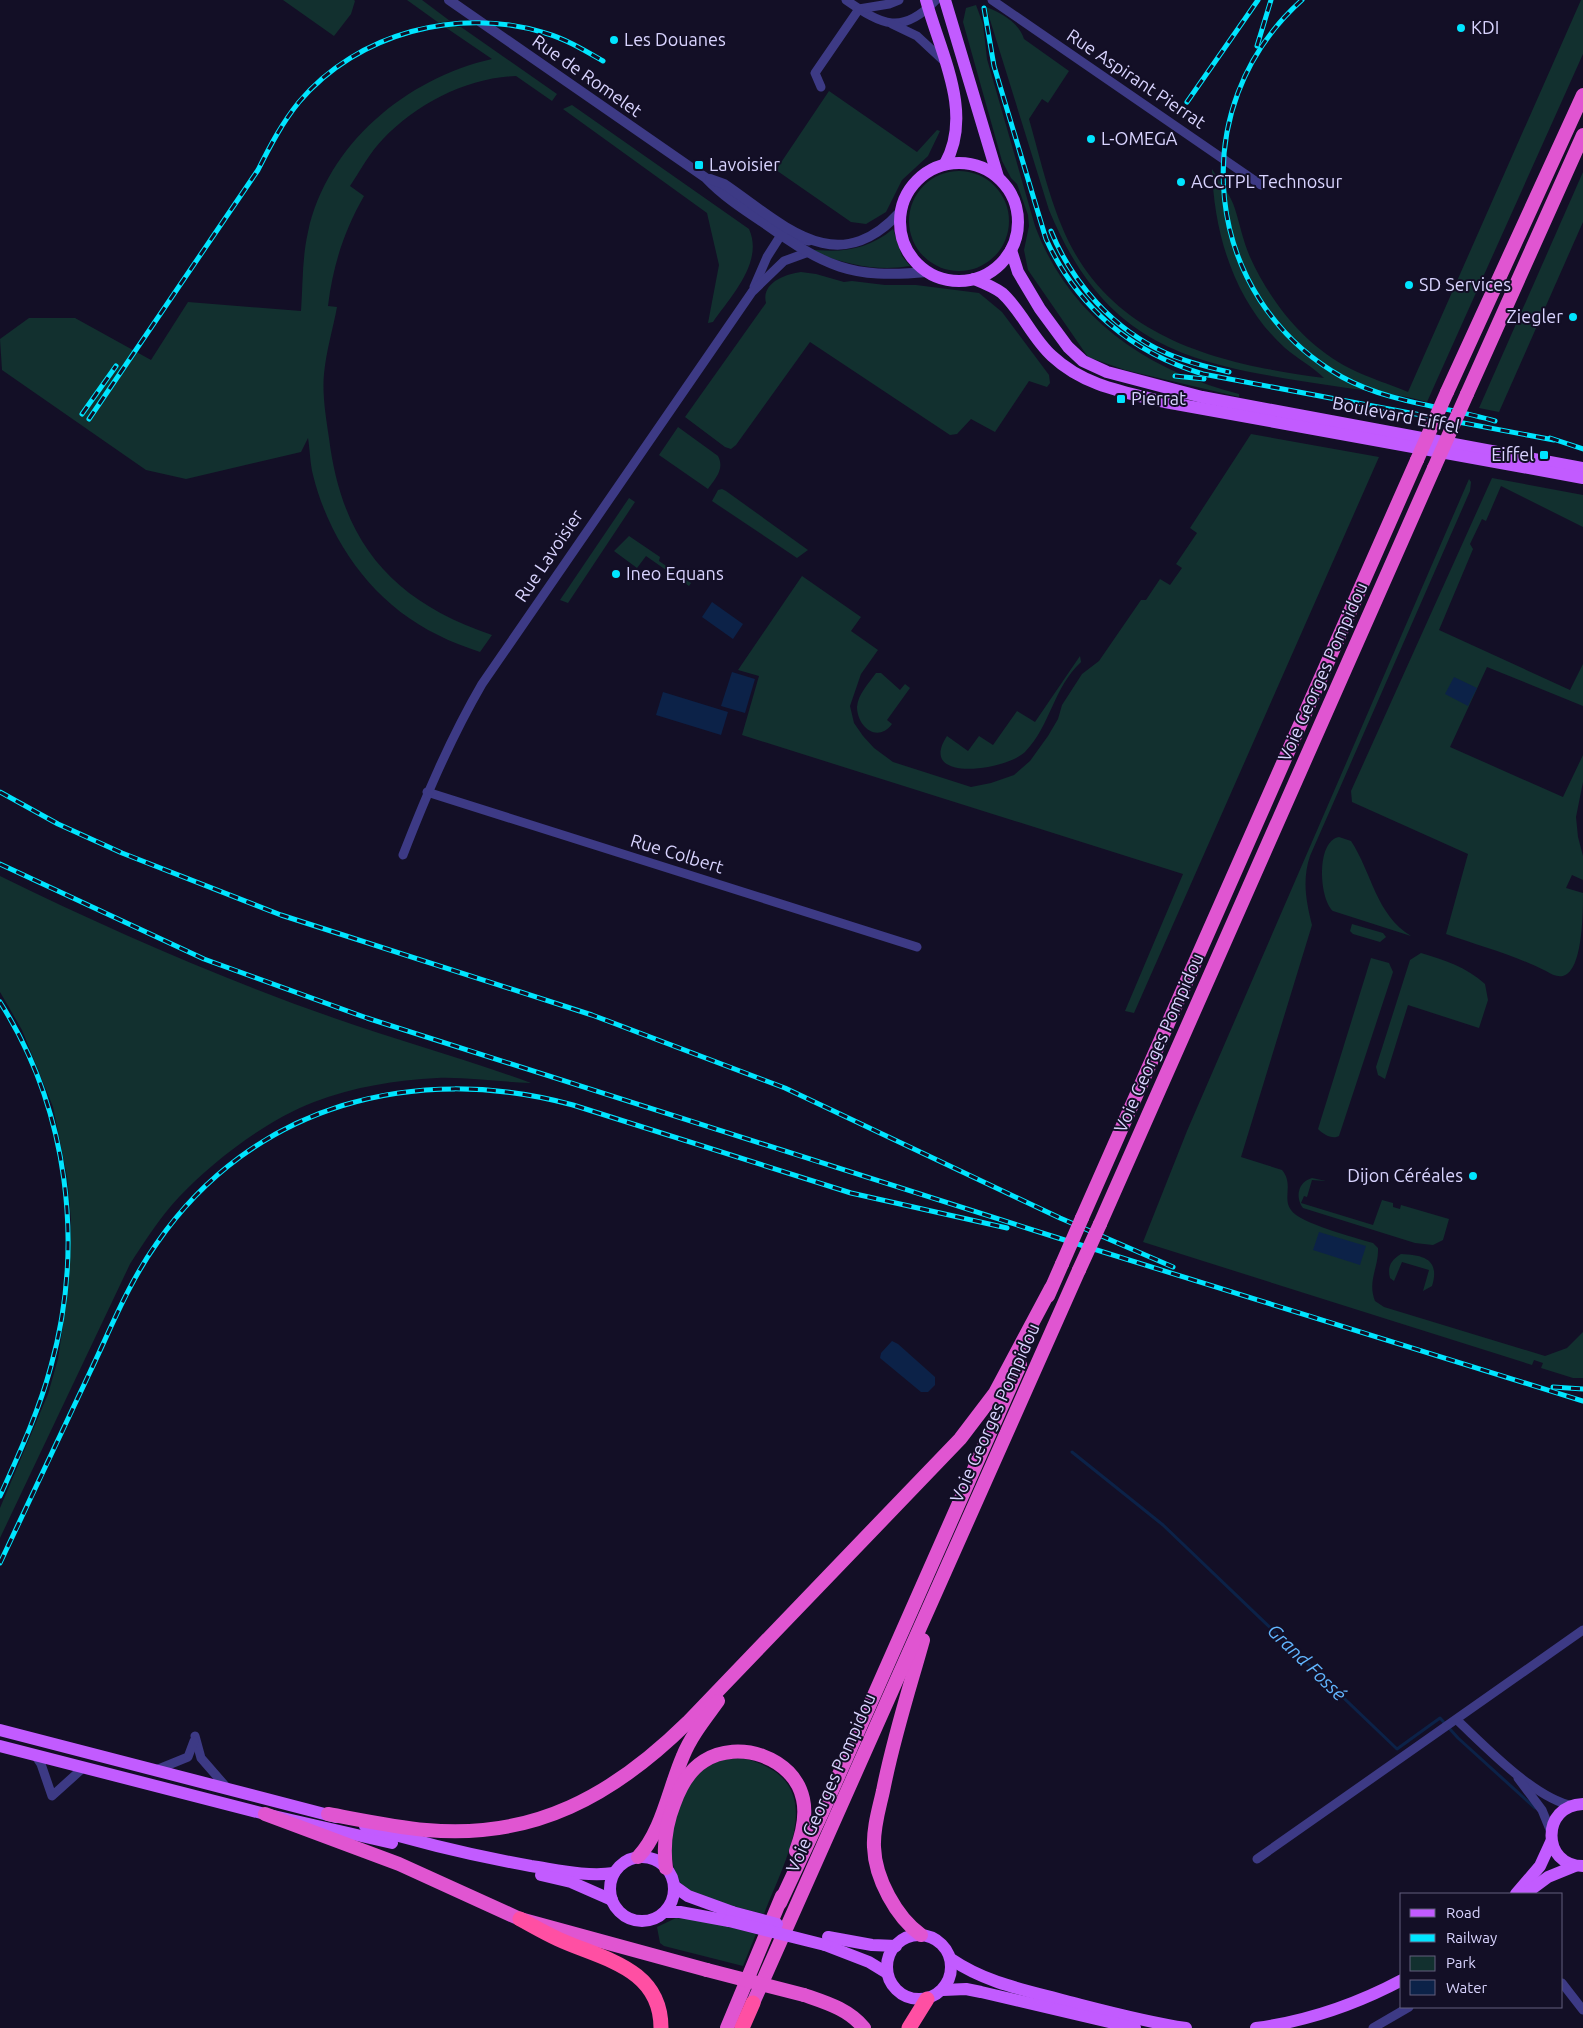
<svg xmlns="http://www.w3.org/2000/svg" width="1583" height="2028" font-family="Ubuntu,sans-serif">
	<rect width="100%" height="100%" fill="#130f26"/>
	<g fill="#12302f">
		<path d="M283,0h71l1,1 -4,13 -17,22z"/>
		<path d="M407,0h15l28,21 -11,2z"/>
		<path d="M1581,0h2v54l-156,348c-31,-9 -62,-11 -93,-16 -139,-21 -226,-34 -285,-176l-63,-203c16,6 33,16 38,32l45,32 -21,32 -6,-4 -13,20c12,42 22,89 43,129 51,95 155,117 252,130 -11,-11 -26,-19 -39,-30 -50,-45 -71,-113 -73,-179 8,13 19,26 23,40 5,16 8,32 15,48 21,46 55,89 101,112 18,9 38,15 57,23z"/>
		<path d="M976,5l7,19 4,35 48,167c35,93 112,144 204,168v3l-114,-27 -37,-13 -60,-87 -4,-20 5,-24 -1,-11 -11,-31 -6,-6 -9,-17 -39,-139 3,-14z"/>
		<path d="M453,26l8,1 96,67 -5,7 -36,-25c-49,2 -98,27 -133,63 -13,13 -23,32 -33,47l14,10c-20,35 -31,69 -36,110l9,1c-4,22 -11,44 -13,67 -2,20 2,44 5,64 13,105 63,163 163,197l-12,17c-14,-5 -29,-10 -42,-17 -64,-31 -108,-92 -125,-160 -3,-12 -3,-25 -5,-37l-7,14 -115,27 -40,-9 -144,-100 -2,-31 29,-21h46l76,42 37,-58 113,9c2,-27 1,-53 7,-79 19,-88 99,-154 184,-173l-47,-32z"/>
		<path d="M829,91l88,61 20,-22 3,1 -12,25 -26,24 -16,32 -20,12 -15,-2 -75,-52z"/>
		<path d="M572,105l177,124c15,33 -18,67 -36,93l-5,1 11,-58 -12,-52 -144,-104z"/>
		<circle cx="959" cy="221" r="50"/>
		<path d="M1583,172v50l-84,190 -20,-4z"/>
		<path d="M893,229l9,27 8,10c-36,6 -70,-3 -103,-17 33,4 59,2 86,-20z"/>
		<path d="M801,272l15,2 28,8 8,-1 33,4h31l63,8 23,19 47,63 1,8 -3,4 -18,-6 -34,51 -24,-13 -14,15 -7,1 -140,-93 -74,103 -5,4 -6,-2 -40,-30 81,-114c-5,-20 19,-29 35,-31z"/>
		<path d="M678,427l40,29c7,13 -3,23 -10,33l-49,-34z"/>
		<path d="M1251,434l128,23 -245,556 -9,-2 58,-137 -441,-139 17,-59 -21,-6 64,-94 59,41 -10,14 27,19 -17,24 -11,32 4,17 9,13 11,12 19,14 78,25 20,-4 23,-8 16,-14 18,-25 10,-17 4,-14 20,-31 17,-13 42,-61h5l14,-21 10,6 12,-17 -6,-4 21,-31 -7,-5z"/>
		<path d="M1492,478l91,17v32l-82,-41 -15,35 -4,-2 -12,25 3,5 -34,81 131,60 13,-26v42l-96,-39 -37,80 113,50 20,-42v27l-7,35 2,20 5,19v24l-11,-5 -6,13 17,5c0,17 0,70 -16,81 -7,5 -14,1 -21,-3 -32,-16 -66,-25 -100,-37l22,-80 -116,-52 -1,-11z"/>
		<path d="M1469,479l2,3 -1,9 -160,365c-8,24 -4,45 2,69l-71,232 41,13c12,14 0,28 9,40 8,13 65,28 82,33l5,5c1,19 -11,33 -3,53l9,6 161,49 22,-8 16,-16v46h-10l-32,-10 2,-5 -9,-3 -2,5 -389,-123 44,-111z"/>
		<path d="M722,489l4,2 82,59 -11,8 -85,-57 6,-11z"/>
		<path d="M629,498l6,4 -67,101 -8,-3z"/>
		<path d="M629,536l31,21 -1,4 32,22 -2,3 -43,-30 -9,12 -23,-17z"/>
		<path d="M1080,656l1,6c-28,26 -30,63 -56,90 -20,19 -109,31 -78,-16l21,15 11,-15 14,9 24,-34 18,11z"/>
		<path d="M876,673h5l19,17 5,-6 5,4 -23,32 5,4c-15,20 -35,2 -35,-17 1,-13 12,-24 19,-34z"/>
		<path d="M1339,837l12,4c21,32 25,74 60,95l-78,-25c-14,-13 -17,-70 6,-74z"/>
		<path d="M0,876c108,53 220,102 334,142 65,23 132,41 197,65 -32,-1 -62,-6 -94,-5 -41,2 -84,9 -123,24 -47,18 -100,58 -135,95 -19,20 -34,44 -49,67l-130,274v-30l48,-114 10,-35 10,-68 3,-71 -4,-44 -14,-69 -31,-77 -22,-38z"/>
		<path d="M1352,924l31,9 3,4 -6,5 -27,-8 -3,-3z"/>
		<path d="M1421,953c24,7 45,14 64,31l3,16 -9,28 -71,-23 -23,74 -7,-4 -2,-8 34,-107z"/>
		<path d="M1371,958l18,5 4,9 -54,164c-7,4 -16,-2 -21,-7z"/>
		<path d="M1312,1178l14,3 -14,-1 -5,17 -3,-1 -3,7 72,22 9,-25 11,3v4l7,2 1,-4 48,14 -6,21 -10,5 -18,-2 -112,-35c-8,-11 -5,-26 9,-30z"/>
		<path d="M1401,1254c24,1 39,6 31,32l-9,5 6,-21 -27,-8 -8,19 -4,-3c-3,-11 1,-18 11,-24z"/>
		<path d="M742,1758c91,21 44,99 22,156 -17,-5 -72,-15 -82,-29 -23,-30 -6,-97 24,-117 11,-8 24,-10 36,-10z"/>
		<path d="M676,1918l26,2 54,14 -13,32 -79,-20 -4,-3 -3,-16z"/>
	</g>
	<g fill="#0c2248">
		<path d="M712,602l31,22 -10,15 -31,-22z"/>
		<path d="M732,672l23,7 -10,34 -24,-7z"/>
		<path d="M1454,677l23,11 -9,18 -23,-12z"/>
		<path d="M663,692l65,20 -7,23 -65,-20z"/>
		<path d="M1319,1232l47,14 -6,19 -47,-15z"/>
		<path d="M892,1341l6,3 37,33v8l-7,7h-7l-41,-34 1,-5z"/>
	</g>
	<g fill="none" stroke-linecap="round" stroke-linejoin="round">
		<path stroke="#0c2248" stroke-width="3" d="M1072,1452l91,73 234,224 43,-31 18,20 77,70"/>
		<g stroke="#3d3a85" stroke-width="9">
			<path d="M846,0c36,25 56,36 90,0"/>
			<path d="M992,0l269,185"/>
			<path d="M859,9l30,-5 10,-4"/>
			<path d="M892,24l25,12 28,26"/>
			<path d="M821,87l-6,-14 44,-64"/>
			<path d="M754,287l13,-30 14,-22 28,6"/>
			<path d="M427,792l490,155"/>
			<path d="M403,855c23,-59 47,-116 79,-171l270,-392 32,-31 22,-8"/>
			<path d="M1457,1720c29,27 77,78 116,86"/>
			<path d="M195,1736l6,22 27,31"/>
			<path d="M35,1755l6,9 11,32 31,-28"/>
			<path d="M156,1770l32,-13 6,-16"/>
			<path d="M1518,1778l24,32 9,22"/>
			<path d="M1257,1859l326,-229"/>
			<path d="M1562,1983l21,27"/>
			<path d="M1373,2028l36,-21"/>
		</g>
		<g stroke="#3d3a85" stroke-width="10">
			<path d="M449,0l257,178c17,18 37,31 58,45 62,44 86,56 163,49"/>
			<path d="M710,179l14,5c59,40 112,98 176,28"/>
		</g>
		<g stroke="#c25bff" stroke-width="12">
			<path d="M926,0c14,52 48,113 19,164"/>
			<path d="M945,0l53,177"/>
			<circle cx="959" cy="222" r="59"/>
			<path d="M1011,250l7,22 22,37 28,38 15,14 24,11 95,25 381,71"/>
			<path d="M974,279c10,4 20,8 28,14 20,18 30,45 50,63 32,30 72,36 113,46l418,76"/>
			<path d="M0,1730l336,87"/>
			<path d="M0,1746l265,68 127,29"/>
			<path d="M1583,1804c-42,1 -42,62 0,62"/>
			<path d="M365,1826c55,17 110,30 166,40 27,4 56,11 83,7"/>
			<circle cx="642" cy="1889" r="32"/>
			<path d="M541,1875l30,7 41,18"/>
			<path d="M674,1886l14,10 44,16"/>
			<path d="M1516,1894l24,-28 11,-24"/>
			<path d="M1525,1894l23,-17 27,-11"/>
			<path d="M665,1912h15l49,9"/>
			<circle cx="919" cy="1967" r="32"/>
			<path d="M828,1937l44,8 24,1"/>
			<path d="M825,1945l44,17 18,11"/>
			<path d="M951,1959c35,24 74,31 115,42 39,10 79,21 120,27"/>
			<path d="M943,1990l23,-1 15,3 154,36"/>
			<path d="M1256,2028c52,-7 99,-23 146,-48"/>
		</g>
		<g stroke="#e055d1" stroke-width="14">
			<path d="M1447,392l136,-297"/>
			<path d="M1467,394l116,-259"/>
			<path d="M1082,1218l335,-758"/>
			<path d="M1100,1224l334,-756"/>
			<path d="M1048,1296l14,-32"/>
			<path d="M265,1814l134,50 121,55 187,51"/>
			<path d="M328,1814c33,6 66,13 98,16 108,10 188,-35 262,-108l272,-283 35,-46 56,-105"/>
			<path d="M638,1857c24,-25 31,-69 45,-101 8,-20 22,-37 35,-55"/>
			<path d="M666,1868c-3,-22 0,-44 8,-64 6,-17 14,-33 30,-43 34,-22 90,-4 99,38 4,18 -1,36 -7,52"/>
			<path d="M780,1903l42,-90 198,-448"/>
			<path d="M921,1935c-25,-18 -46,-57 -47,-88 -1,-19 5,-38 9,-56 10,-52 26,-101 40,-151"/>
			<path d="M804,1995c23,8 44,14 60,33"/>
			<path d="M753,2003l326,-733"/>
			<path d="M727,2028l55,-132"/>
		</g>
		<g stroke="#ff4fa3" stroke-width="15">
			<path d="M520,1919c13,7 25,14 38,20 43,20 103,28 103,89"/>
			<path d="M742,2028l11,-25"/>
			<path d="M909,2028l18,-29"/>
		</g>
		<defs>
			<g id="rail">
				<path d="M1302,0c-120,107 -100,298 40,377 47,26 102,29 153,44"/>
				<path d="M984,8l10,58 52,173c31,68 86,114 157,135l351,66"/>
				<path d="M1257,46l14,-46"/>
				<path d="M1187,102l71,-102"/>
				<path d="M1051,231c21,52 63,99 115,122 20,9 41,14 63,19"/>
				<path d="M1175,376l29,3"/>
				<path d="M82,414l34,-48"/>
				<path d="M89,419l169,-249c12,-24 24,-47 41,-68 58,-69 160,-96 246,-69 21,6 39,17 58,28"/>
				<path d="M1550,438l33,11"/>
				<path d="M0,792l58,32 64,29 159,62 311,100 193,73 275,130 113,49"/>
				<path d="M0,864l204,95 163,59 688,219 528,164"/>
				<path d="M0,1002c68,107 85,242 51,364 -12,45 -32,88 -51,130"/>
				<path d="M1553,1387l30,2"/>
				<path d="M0,1563c30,-63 60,-127 90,-191 21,-44 39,-90 67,-129 96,-139 258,-181 416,-138l278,88 156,35"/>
			</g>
		</defs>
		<use href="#rail" stroke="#00e5ff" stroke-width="5"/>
		<use href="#rail" stroke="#130f26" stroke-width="3" stroke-dasharray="9" stroke-linecap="butt"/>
		<g stroke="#c25bff" stroke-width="12">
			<path d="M732,1912l45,12"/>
			<path d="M729,1921l96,24"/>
		</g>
		<g stroke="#e055d1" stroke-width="14">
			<path d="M1417,460l30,-68"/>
			<path d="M1434,468l33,-74"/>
			<path d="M1062,1264l20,-46"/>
			<path d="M1079,1270l21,-46"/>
			<path d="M707,1970l97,25"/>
		</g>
	</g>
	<g fill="#00e5ff" stroke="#130f26" stroke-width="2">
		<circle cx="1461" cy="28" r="5"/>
		<circle cx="614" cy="40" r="5"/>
		<circle cx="1091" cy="139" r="5"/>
		<rect x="694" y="160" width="10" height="10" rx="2.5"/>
		<circle cx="1181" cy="182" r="5"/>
		<circle cx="1409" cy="285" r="5"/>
		<circle cx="1573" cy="317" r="5"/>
		<rect x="1116" y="394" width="10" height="10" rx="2.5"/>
		<rect x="1539" y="450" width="10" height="10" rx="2.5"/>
		<circle cx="616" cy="574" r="5"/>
		<circle cx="1473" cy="1176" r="5"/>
	</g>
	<g text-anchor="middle" stroke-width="4" stroke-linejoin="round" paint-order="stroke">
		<g font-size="18" fill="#d9d4ff" stroke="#130f26" text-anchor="start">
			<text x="1471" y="34">KDI</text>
			<text x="624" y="46">Les Douanes</text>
			<text x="1101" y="145">L-OMEGA</text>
			<text x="709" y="171">Lavoisier</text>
			<text x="1191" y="188">ACCTPL Technosur</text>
			<text x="1419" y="291">SD Services</text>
			<text x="1563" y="323" text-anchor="end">Ziegler</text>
			<text x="1131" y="405">Pierrat</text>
			<text x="1534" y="461" text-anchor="end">Eiffel</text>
			<text x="626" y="580">Ineo Equans</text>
			<text x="1463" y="1182" text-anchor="end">Dijon Céréales</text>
		</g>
		<g font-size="18" fill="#d9d4ff" stroke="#130f26">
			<text transform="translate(587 76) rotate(35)" y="6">Rue de Romelet</text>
			<text transform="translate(1136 79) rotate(34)" y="6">Rue Aspirant Pierrat</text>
			<text transform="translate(1396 415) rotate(11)" y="6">Boulevard Eiffel</text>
			<text transform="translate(549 556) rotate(-56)" y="6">Rue Lavoisier</text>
			<text transform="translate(1323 672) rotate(-66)" y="6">Voie Georges Pompidou</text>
			<text transform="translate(677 854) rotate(17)" y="6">Rue Colbert</text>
			<text transform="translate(1159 1043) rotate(-66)" y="6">Voie Georges Pompidou</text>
			<text transform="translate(995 1413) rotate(-66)" y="6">Voie Georges Pompidou</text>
			<text transform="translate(831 1783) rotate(-66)" y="6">Voie Georges Pompidou</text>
		</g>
		<g font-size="19" font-style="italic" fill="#62b6ff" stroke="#130f26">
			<text transform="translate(1307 1662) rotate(44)" y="7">Grand Fossé</text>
		</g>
	</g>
	<rect x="1400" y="1893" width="162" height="115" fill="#130f26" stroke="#625e7d"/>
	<rect x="1410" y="1909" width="25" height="8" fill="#c25bff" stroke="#625e7d"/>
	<text x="1446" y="1918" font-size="15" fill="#d9d4ff">Road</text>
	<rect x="1410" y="1934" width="25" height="8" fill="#00e5ff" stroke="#625e7d"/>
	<text x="1446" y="1943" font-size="15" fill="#d9d4ff">Railway</text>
	<rect x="1410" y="1956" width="25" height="15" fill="#12302f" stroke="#625e7d"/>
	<text x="1446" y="1968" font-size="15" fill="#d9d4ff">Park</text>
	<rect x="1410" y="1980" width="25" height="15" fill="#0c2248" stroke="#625e7d"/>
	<text x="1446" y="1993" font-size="15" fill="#d9d4ff">Water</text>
</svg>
